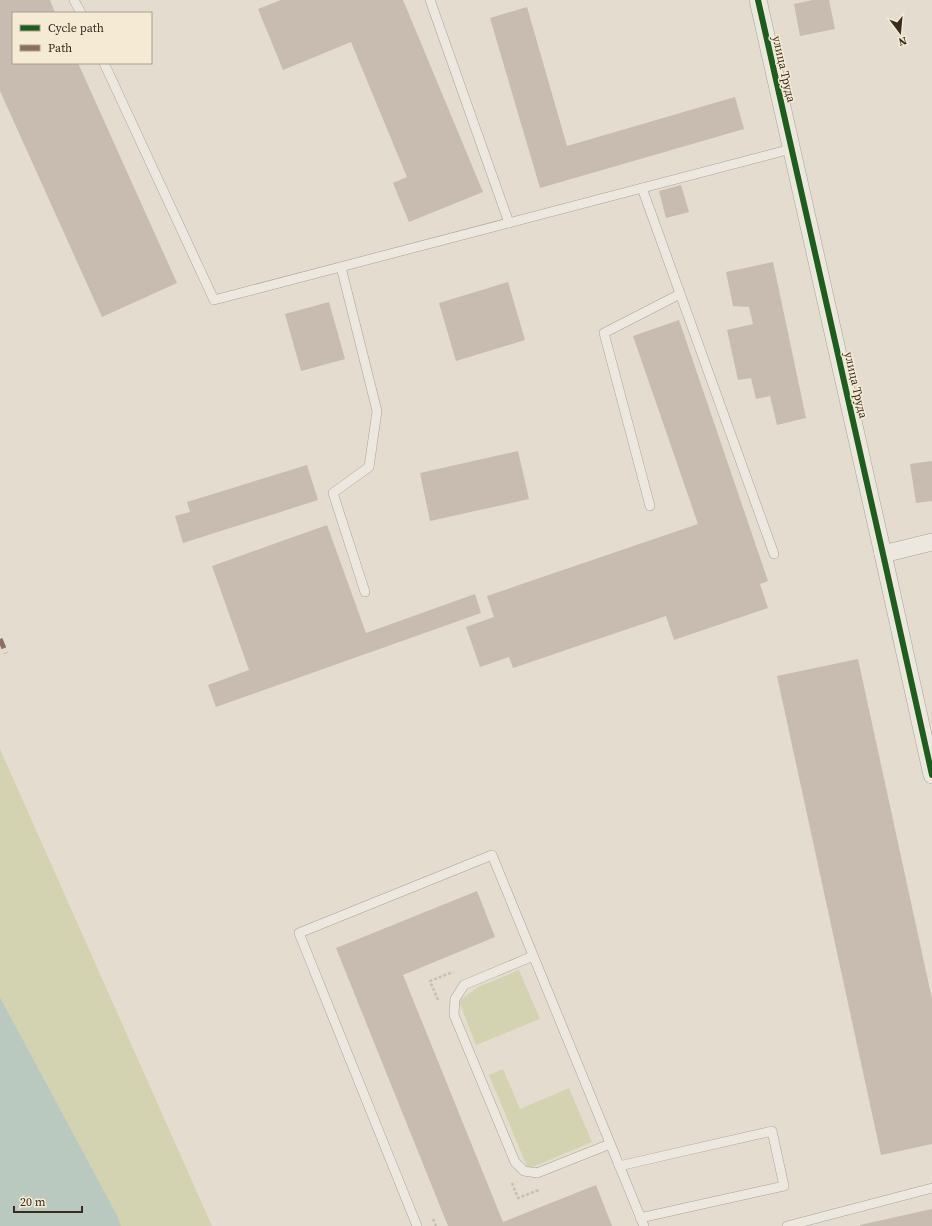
<svg xmlns="http://www.w3.org/2000/svg" width="932" height="1226" font-family="'Source Serif 4',serif">
	<rect width="100%" height="100%" fill="#e4dcce"/>
	<g fill="#d4d3b1">
		<path d="M0,749l212,477h-91l-4,-11 -117,-218z"/>
		<path d="M519,970l21,49 -64,26 -17,-44 19,-14z"/>
		<path d="M503,1069l17,40 49,-21 23,54 -64,27 -39,-94z"/>
	</g>
	<path fill="#b9c9bf" d="M0,997l117,218 4,11h-121z"/>
	<g fill="#c8bbaf">
		<path d="M0,0h50l5,13h-42v50h65l99,220 -75,34 -102,-226z"/>
		<path d="M281,0h122l80,192 -74,30 -16,-39 14,-6 -56,-135 -68,28 -25,-61z"/>
		<path d="M813,0h16l6,29 -35,7 -6,-32z"/>
		<path d="M527,7l40,139 168,-49 9,32 -204,59 -50,-170z"/>
		<path d="M681,185l8,27 -23,6 -7,-27z"/>
		<path d="M773,262l33,156 -29,7 -7,-29 -14,3 -5,-21 -13,2 -11,-50 26,-6 -4,-17 -16,-1 -7,-34z"/>
		<path d="M508,282l17,58 -69,21 -17,-58z"/>
		<path d="M329,302l16,57 -44,12 -16,-57z"/>
		<path d="M679,320l89,261 -8,3 8,24 -94,32 -8,-24 -153,52 -4,-11 -29,10 -14,-40 28,-10 -7,-21 211,-72 -65,-188z"/>
		<path d="M518,451l11,48 -99,22 -10,-48z"/>
		<path d="M932,461v40l-16,2 -6,-39z"/>
		<path d="M307,465l11,35 -135,43 -8,-27 15,-4 -3,-10z"/>
		<path d="M327,525l39,108 109,-39 6,19 -265,94 -8,-22 41,-15 -37,-104z"/>
		<path d="M858,659l74,340v145l-51,11 -104,-479z"/>
		<path d="M477,891l18,46 -92,38 13,32 87,215 93,-37 16,41h-164l-112,-278z"/>
		<path d="M932,1209v17h-72v-1z"/>
	</g>
	<g fill="none" stroke-linecap="round" stroke-linejoin="round">
		<defs>
			<g id="service">
				<path d="M74,0l7,13"/>
				<path d="M430,0l79,223"/>
				<path d="M104,63l110,237 577,-151"/>
				<path d="M642,188l132,366"/>
				<path d="M341,267l36,144 -8,56 -36,26 32,99"/>
				<path d="M650,506l-46,-173 76,-39"/>
				<path d="M533,956l-69,29 -9,14 -1,16 61,147 9,9 13,2 73,-29"/>
				<path d="M619,1166l153,-35 12,55 -144,32"/>
				<path d="M417,1226l-118,-293 193,-78 152,371"/>
				<path d="M787,1226l145,-38"/>
			</g>
			<g id="minor">
				<path d="M758,0l125,554 49,221"/>
				<path d="M883,554l49,-12"/>
			</g>
		</defs>
		<use href="#service" stroke="#a9a297" stroke-width="10"/>
		<use href="#minor" stroke="#a9a297" stroke-width="18"/>
		<g stroke="#c5bfb6" stroke-width="2.5" stroke-dasharray="3 2" stroke-linecap="butt">
			<path d="M438,1000l-8,-19 23,-9"/>
			<path d="M512,1183l6,15 21,-8"/>
			<path d="M433,1219l3,7"/>
		</g>
		<use href="#service" stroke="#ece8df" stroke-width="9"/>
		<use href="#minor" stroke="#ece8df" stroke-width="17"/>
		<path stroke="#8d6e63" stroke-width="5" stroke-dasharray="10 5" stroke-linecap="butt" d="M0,639l6,14"/>
		<defs>
			<path id="cycleway" d="M758,0l125,554 49,221"/>
		</defs>
		<use href="#cycleway" stroke="#f5ebd4" stroke-width="8"/>
		<use href="#cycleway" stroke="#1b5e20" stroke-width="6"/>
	</g>
	<g text-anchor="middle" stroke-width="3" stroke-linejoin="round" paint-order="stroke">
		<g font-size="12" fill="#382b1f" stroke="#f5ebd4">
			<text transform="translate(784 69) rotate(77)" y="4">улица Труда</text>
			<text transform="translate(856 385) rotate(77)" y="4">улица Труда</text>
		</g>
	</g>
	<rect x="12" y="12" width="140" height="52" fill="#f5ebd4" stroke="#a99e8c"/>
	<rect x="20" y="25" width="20" height="6" fill="#1b5e20" stroke="#a99e8c"/>
	<text x="48" y="32" font-size="12" fill="#382b1f">Cycle path</text>
	<rect x="20" y="45" width="20" height="6" fill="#8d6e63" stroke="#a99e8c"/>
	<text x="48" y="52" font-size="12" fill="#382b1f">Path</text>
	<g transform="translate(900 32) rotate(164)" stroke="#f5ebd4" stroke-width="3" paint-order="stroke">
	<path d="M0-3L7 15L0 10L-7 15Z" fill="#382b1f"/>
	<text y="-6" font-size="11" font-weight="bold" text-anchor="middle" fill="#382b1f">N</text>
	</g>
	<path d="M14 1206v6h68v-6" fill="none" stroke="#382b1f" stroke-width="2"/>
	<text x="20" y="1206" font-size="12" fill="#382b1f" stroke="#f5ebd4" stroke-width="3" paint-order="stroke">20 m</text>
</svg>
